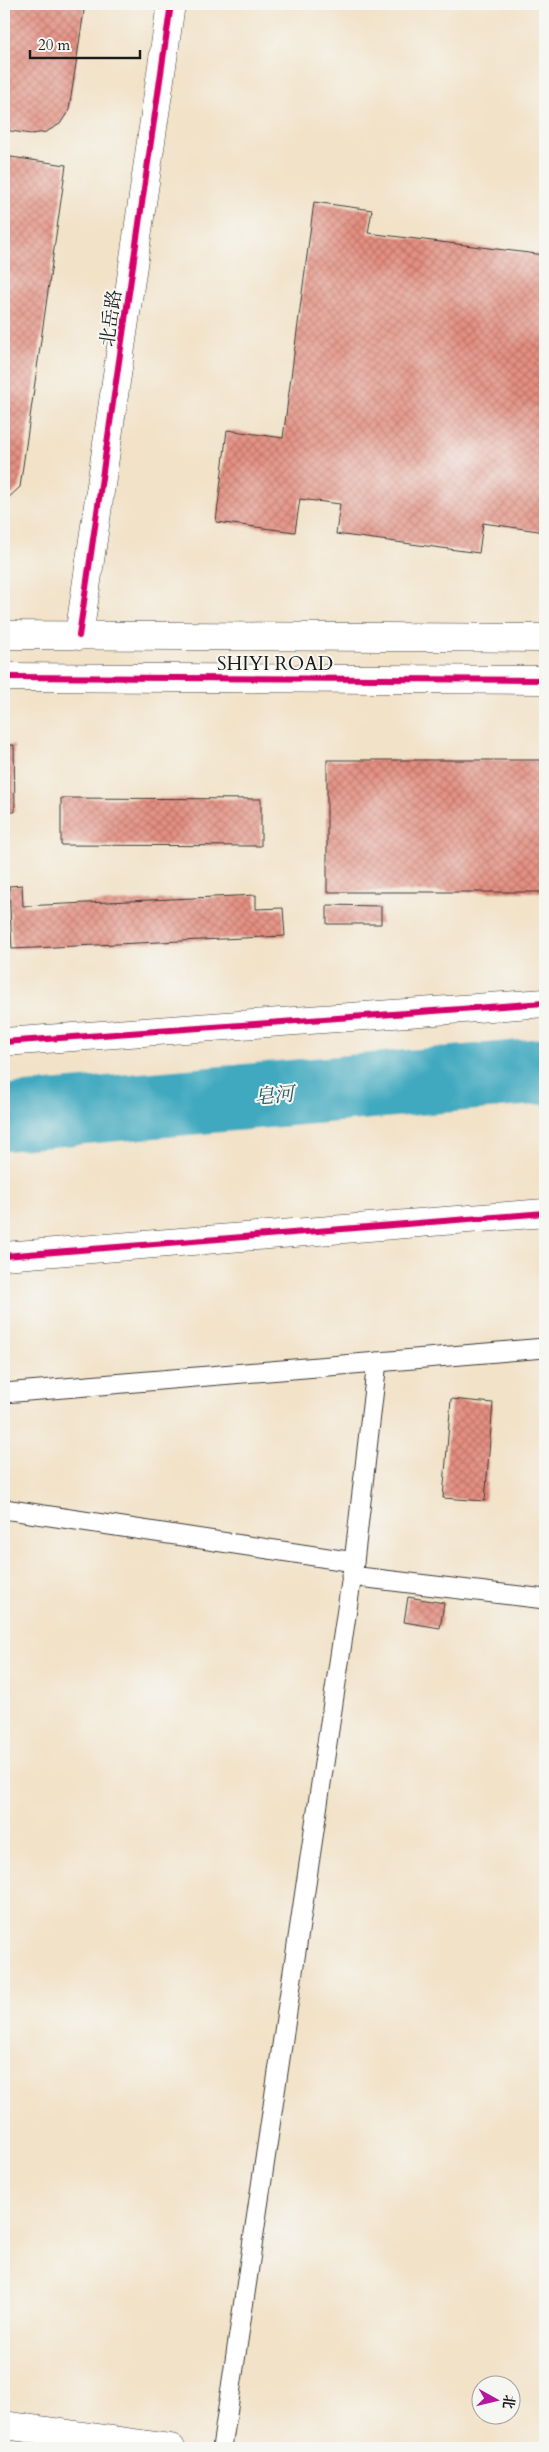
<svg xmlns="http://www.w3.org/2000/svg" width="549" height="2452" font-family="Cardo,'Noto Serif SC',serif">
	<defs>
		<pattern id="building-cross-hatch" width="8" height="8" patternUnits="userSpaceOnUse" patternTransform="scale(1.25)"><rect width="8" height="8" fill="#e58f81"/><path d="M0 0l8 8M0 8l8-8" fill="none" stroke="#b97469"/></pattern>
	</defs>
	<rect width="100%" height="100%" fill="#f6f6f2"/>
	<filter id="ink" filterUnits="userSpaceOnUse"><feTurbulence type="fractalNoise" baseFrequency=".02" numOctaves="2"/><feDisplacementMap in="SourceGraphic" scale="10" xChannelSelector="R" yChannelSelector="G"/><feConvolveMatrix kernelMatrix="1 2 1 2 8 2 1 2 1" color-interpolation-filters="sRGB"/></filter>
	<filter id="wash" filterUnits="userSpaceOnUse"><feTurbulence type="fractalNoise" baseFrequency=".0096" numOctaves="4" result="noise"/><feDisplacementMap in="SourceGraphic" scale="20" xChannelSelector="R" yChannelSelector="G"/><feGaussianBlur stdDeviation="1.12" result="paint"/><feColorMatrix in="noise" values="0 0 0 0 0 0 0 0 0 0 0 0 0 0 0 0 0 1.4 0 .05"/><feComposite in="paint" operator="in"/></filter>
	<g filter="url(#wash)">
		<rect width="100%" height="100%" fill="#f2e2c8"/>
		<g fill="none" stroke-linecap="round" stroke-linejoin="round">
			<path stroke="#3fa9bf" stroke-width="66" d="M4,1118l541,-47"/>
		</g>
		<g id="blocks">
			<g fill="url(#building-cross-hatch)">
				<path d="M4,4h81l-16,106 -9,14 -14,8 -15,2 -27,-4z"/>
				<path d="M4,156l62,9 -46,322 -16,15z"/>
				<path d="M314,202l58,8 -4,23 177,22v277l-62,-9 -4,30 -143,-19 4,-30 -40,-5 -5,33 -79,-10 11,-92 56,8z"/>
				<path d="M4,745h10l1,67h-11z"/>
				<rect x="327" y="760" width="218" height="132"/>
				<path d="M61,798l200,1v47l-200,-1z"/>
				<path d="M4,864h3l1,84h-4z"/>
				<path d="M22,885l1,21 233,-11v14l27,-1 2,28 -273,13 -3,-63z"/>
				<path d="M327,905l54,1v18h-54z"/>
				<path d="M451,1399l42,4 -8,98 -42,-3z"/>
				<path d="M408,1597l36,6 -4,25 -36,-6z"/>
			</g>
		</g>
	</g>
	<g filter="url(#ink)">
		<use href="#blocks" fill-opacity="0" stroke="#3c3a36" stroke-width="1"/>
		<g fill="none" stroke-linecap="round" stroke-linejoin="round">
			<defs>
				<g id="lane">
					<path d="M4,1393l541,-45"/>
					<path d="M4,1509l350,53"/>
					<path d="M351,1576l194,23"/>
					<path d="M222,2448l132,-886 23,-200"/>
				</g>
				<g id="street">
					<path d="M79,636l92,-632"/>
					<path d="M4,1042l541,-39"/>
					<path d="M4,1256l541,-43"/>
					<path d="M4,2425l167,23"/>
				</g>
				<g id="secondary">
					<path d="M4,635l541,3"/>
					<path d="M4,677l541,3"/>
				</g>
			</defs>
			<use href="#lane" stroke="#3c3a36" stroke-width="21"/>
			<use href="#street" stroke="#3c3a36" stroke-width="29"/>
			<use href="#secondary" stroke="#3c3a36" stroke-width="29"/>
			<use href="#lane" stroke="#fff" stroke-width="19"/>
			<use href="#street" stroke="#fff" stroke-width="28"/>
			<use href="#secondary" stroke="#fff" stroke-width="28"/>
			<defs>
				<g id="cycleway">
					<path d="M79,636l92,-632"/>
					<path d="M4,677l541,3"/>
					<path d="M4,1042l541,-39"/>
					<path d="M4,1256l541,-43"/>
				</g>
			</defs>
			<use href="#cycleway" stroke="#f6f6f2" stroke-width="9"/>
			<use href="#cycleway" stroke="#d6006c" stroke-width="6"/>
		</g>
	</g>
	<g text-anchor="middle" stroke-width="4" stroke-linejoin="round" paint-order="stroke">
		<g font-size="19" fill="#1c1c1c" stroke="#f6f6f2">
			<text transform="translate(110 318) rotate(-82)" y="7">北岳路</text>
			<text x="275" y="670">SHIYI ROAD</text>
		</g>
		<g font-size="20" font-style="italic" fill="#2c5b65" stroke="#f6f6f2">
			<text transform="translate(274 1095) rotate(-5)" y="7">皂河</text>
		</g>
	</g>
	<rect width="549" height="2452" fill="none" stroke="#f6f6f2" stroke-width="20"/>
	<g transform="translate(496 2400) rotate(98)"><circle r="24" fill="#f6f6f2" stroke="#9f9f9c"/>
	<path d="M0-4L9 19L0 12L-9 19Z" fill="#b5179e"/>
	<text y="-8" font-size="14" font-weight="bold" text-anchor="middle" fill="#1c1c1c">北</text>
	</g>
	<path d="M30 50v8h110v-8" fill="none" stroke="#1c1c1c" stroke-width="2.5"/>
	<text x="38" y="50" font-size="15" fill="#1c1c1c" stroke="#f6f6f2" stroke-width="4" paint-order="stroke">20 m</text>
</svg>
